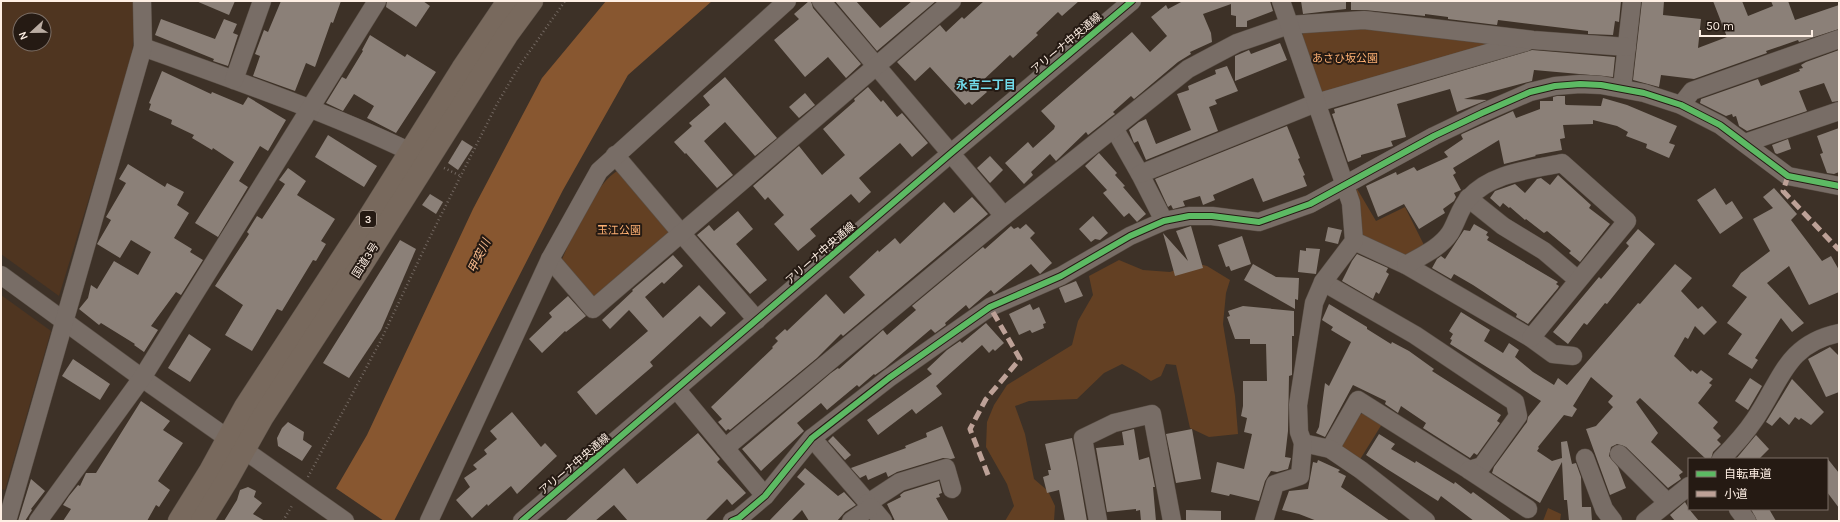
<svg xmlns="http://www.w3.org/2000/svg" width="1840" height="522" font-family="Karla,'Noto Sans JP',sans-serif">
	<rect width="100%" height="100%" fill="#3d3127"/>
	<g fill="#4f3520" fill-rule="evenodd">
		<path d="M1,1h132l1,34 -3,26 -72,235 -58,-42zM20,20h24v24h-24z"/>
		<path d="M1,295l50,36 -46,159 -4,-1z"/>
	</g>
	<g fill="#634023">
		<path d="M1359,27l125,12 2,11 -164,43 -20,-57 3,-7z"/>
		<path d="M619,170l51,61 -1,7 -71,62 -8,-1 -30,-36c12,-24 35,-81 59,-93z"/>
		<path d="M1356,187l20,34 29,-14 19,38 -17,10h-6l-39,-20 -2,-4z"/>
		<path d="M1119,260l24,10 27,2 25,-9 12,3 23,14 -4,13 -3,31 12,72 3,38 -29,3 -19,-9 -14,-63 -10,-1 -5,12 -10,5 -14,-9 -15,-8 -18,9 -27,26 -48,2 -14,5 10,28 9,45 14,12 7,15 -1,15h-49l9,-15 -7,-22 -21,-37 1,-25 7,-17 13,-20 65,-40 6,-24 15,-26 -4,-19z"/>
		<path d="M1365,413l17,11 -23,37 -16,-9 -1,-7 16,-30z"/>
		<path d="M1548,508l13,6 -1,7h-17z"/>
	</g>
	<path fill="#885730" d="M606,1h106l-84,74 -65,115 -169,331h-77l50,-86 106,-226 69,-131z"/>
	<path fill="#3d3127" d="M334,487l50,34h-69z"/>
	<g fill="#8b8078">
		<path d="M196,1h39l-6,14z"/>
		<path d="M281,1h60l-8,22 -2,-1 -16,45 -9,-4 -11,28 -42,-15 7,-20 -5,-2 9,-24 4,2z"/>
		<path d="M387,1h36l7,5 -14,21 -30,-20z"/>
		<path d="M809,1h2l2,7 48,56 -15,14 -18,-21 -23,20 -31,-37 25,-21 -5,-5z"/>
		<path d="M835,1h21l24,27 32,-27h24l-59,50z"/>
		<path d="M984,1h95l-17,15 -4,-4 -22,21 2,2 -25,23 -3,-3 -31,29 8,8 -15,13 -3,-3 -4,3 -35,-38 -15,14 -18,-19 43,-37 6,7 16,-15 2,2z"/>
		<path d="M1183,1h87l3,10 -26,10v6h-11v-11l-5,-1v-11l-28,10 8,19 1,9 -22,10 1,2 -13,8 -44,37 -3,-3 -18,16 2,2 -3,2 -24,19 -2,-3 -30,29 -6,-7 -19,18 2,3 -9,9 -19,-21 23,-21 5,6 21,-19 1,-3 -14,-15 91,-79 18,20 17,-16 -16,-19 15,-12 2,4z"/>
		<path d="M1301,1h45v8l-43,5z"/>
		<path d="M1351,1h270l-2,21 -4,-1 -2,14 -25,-1v-3l-90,-11 -1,5 -49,-6v-2l-23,-3v2l-60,-6h-14z"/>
		<path d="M1642,1h22l-1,14 38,4 -3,29 29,-11 -14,-36h29l6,15 25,-10 -2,-5h17l7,19 44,-15v24l-40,13 -1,-2 -32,11 1,2 -73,26 -33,-4 -2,12 -26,-7z"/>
		<path d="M161,19l54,20 9,-20 13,5 -4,9 5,2 -10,31 -15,-5 1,-2 -59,-24z"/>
		<path d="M370,35l35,22 2,-3 29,18 -40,61 -29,-15 7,-12 -20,-12 -11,17 -17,-8 16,-26 4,2 17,-28 -1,-1z"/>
		<path d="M1280,43l7,17 -52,21v-25l14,-6 2,4z"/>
		<path d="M1532,50l83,7 -2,20 -79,-7 -2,11 -68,18 23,1 -30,12 -7,-23 -53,15 9,33 -15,4 2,5 -32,9v2l-13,5 -16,-48 3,-1 -1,-4z"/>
		<path d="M1839,50v51l-7,1 -8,-19 -25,8 8,20 -60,20 -8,-5 -3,-10 -3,1 -1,-3 -6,2 -26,-13 1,-4 57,-20 3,7 39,-15 -1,-2 4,-1 -2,-3 5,-3z"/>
		<path d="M1227,66l11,25 -23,9 2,4 -8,3 9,24 -72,29 -8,-19 -4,2 -5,-13 10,-8 7,-3 10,25 35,-14 -14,-36 12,-4 -1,-4 28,-12 -1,-4z"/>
		<path d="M162,71l49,23 1,-2 31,13 5,-8 38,23 -18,31 -8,-5 -21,35 9,6 -30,50 -23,-14 39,-61 -21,-14 -1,2 -20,-12 2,-3 -23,-11 1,-4 -23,-10 2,-6 -2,-1z"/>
		<path d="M725,77l52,61 -22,18 -30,-34 -21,19 29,34 -16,13 -31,-35 -1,1 -11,-12 18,-16 -3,-3 21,-18 -7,-9z"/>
		<path d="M868,87l13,15 2,-2 14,17 5,-4 26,30 -16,14 -12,-14 -41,35 12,14 -12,11 -8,-9 -41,35 6,7 -18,15 -24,-27 10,-9 -16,-18 -3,3 -12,-14 46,-40 23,29 23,-20 -22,-26 32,-28 -1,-2z"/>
		<path d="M805,93l10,12 -16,13 -10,-11z"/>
		<path d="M1557,96h8v8l1,1 35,1 2,-8 24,7 50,21 -8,17 6,2 -6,13 -23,-10 1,-4 -21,-8 2,-4 -11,-6 -24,-6v4l-30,1 2,13 -5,1 2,11 -27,5 1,1 -32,8 -5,-24 -46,28 3,5 -3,2 8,15 -7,3 2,4 -2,4 -11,8 2,4 -26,16 -15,-25 -26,13 -12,-31 30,-14 1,3 17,-8 3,4 31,-14 -4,-5 19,-13 -2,-4 1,-1 51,-23 3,7 24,-9v-8h13v-4z"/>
		<path d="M1287,126l13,32 -2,1 7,16 -2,1 4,10 -44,16 -10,-24 -40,17 2,5 -12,5 -3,-9 -17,5 2,5 -12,3 -2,-4 -3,2 -13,-28z"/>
		<path d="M1839,128v44l-5,2 -7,-1 -7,-19 3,-1 -6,-17z"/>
		<path d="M328,135l49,31 -13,21 -49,-30z"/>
		<path d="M1788,139l3,10 -14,5 -2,-1 -3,-8z"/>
		<path d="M462,140l11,7 -15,23 -10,-7z"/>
		<path d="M1099,153l18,20 -2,2 10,11 -2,1 23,27 -8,7 -1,1 -8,-9 -5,4 -21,-24 4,-3 -22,-24z"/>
		<path d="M990,156l13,14 -13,13 -13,-15z"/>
		<path d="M128,164l37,23 2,-4 17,9 -7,13 12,8 -15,25 18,11 -2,3 13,8 -22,35 -5,-3 -25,34 7,4 -14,22 -10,-7 1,-1 -34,-21 -2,2 -20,-16 9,-11 3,-13 6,4 17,-28 24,14 13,-23 -20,-12 -11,18 -23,-14 14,-24 -5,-3 20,-34 -7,-4z"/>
		<path d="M288,168l18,13 -9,14 38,24 -14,22 5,3 -10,17 -3,-1 -31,51 -5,-2 -25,42 -27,-16 18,-30 -28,-19 34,-52 -2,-2 10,-16 5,3 23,-35 -6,-4z"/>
		<path d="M1558,175l33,30 -2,3 21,16 -30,38 -11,-9 2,-2 -24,-20 -3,2 -18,-14 -1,1 -15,-13 -1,1 -6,-5 -3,4 -10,-9 5,-7 20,-7 10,9 12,-14 4,-1 9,7z"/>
		<path d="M1715,188l11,17 6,-4 11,17 -23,16 -23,-34z"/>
		<path d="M1774,188l23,26 -6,6 31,41 9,-5 8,14v22l-30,13 -20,-39 -22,17 37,40 -12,9 -11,-14 -26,40 3,2 -6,9 -24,-15 14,-20 -15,-11 20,-26 -15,-11 9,-13 29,-22 -17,-32 20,-11 -10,-11z"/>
		<path d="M430,194l13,8 -7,12 -14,-9z"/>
		<path d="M972,197l16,17 -145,122 -2,-2 -24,24 -87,72 -2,-1 -2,2 -8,-9 4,-3 -11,-12 62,-59 -1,-1 6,-6 -3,-3 10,-9 2,2 39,-37 18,20 21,-19 -16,-18 29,-27 1,2 16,-14 5,6 44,-42 10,11z"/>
		<path d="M738,211l15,18 -17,15 31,36 -17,14 -53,-59 12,-10 5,6z"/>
		<path d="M1093,216l15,17 -8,7 -5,-1 -4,3 -12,-13z"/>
		<path d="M1026,224l9,9 -5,5 22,25 -12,11 -9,-10 -37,30 -3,-4 -22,19 -3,-4 -21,18 1,2 -11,8 -4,-4 -46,39 -10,7 -1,-1 -15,13 -2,-2 -30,25 -6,-7 -24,20 7,8 -43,40 -19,-22 89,-76 7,-5 1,1 44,-39 4,5 29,-25 -4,-4 71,-59 2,2 26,-23 3,3 4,-2 2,2z"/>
		<path d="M1474,224l14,8 -2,3 3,2 -2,3 71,42 -2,2 3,2 -1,2 -30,36 -12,-7 1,-3 -44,-29 -19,-11 -3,5 -19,-11 5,-9 4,-3 4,3 19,-29 6,1z"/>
		<path d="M1191,226l12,42 -28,8 -12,-43 25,28 -12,-30z"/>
		<path d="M1328,227l14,3 -4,14 -13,-3z"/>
		<path d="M1638,229l17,15 -48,60 -2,-1 -18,22 -3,-2 -16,21 -15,-12 46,-55 2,2 28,-33 -3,-3z"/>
		<path d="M1242,236l9,28 -20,7 -2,-5 -3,1 -8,-22z"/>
		<path d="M400,240l16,9 -35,81 -32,48 -26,-15z"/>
		<path d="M1306,248l14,1 -4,25 -18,-2 2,-22 6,1z"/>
		<path d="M1357,254l31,14 -2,4 3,2 -10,20 -3,-2 -3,7 -31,-18 10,-20z"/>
		<path d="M673,255l10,11 -19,18 -2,-2 -17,15 18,21 36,-33 27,28 -15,14 -11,-11 -50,46 3,4 -57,49 -19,-23 71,-61 -19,-21 -19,19 -8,-9 31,-29 -1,-1z"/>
		<path d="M1253,264l23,13 23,1 -1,22 -3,-1v10l-51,-29z"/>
		<path d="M1675,264l17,14 -11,13 17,18 4,-3 15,16 -13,13 -9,-9 -7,13 -3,-2 -11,19 17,16 1,-2 5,4 4,-4 12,9 -4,4 3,2 -14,18 20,19 -5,6 8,8 -4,4 4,4 -8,8 -2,7h-5l-66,-61 -4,4 22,31 -7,9 32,30 -4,3 2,4 -13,9 -42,-41 -9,-3 -6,3 -2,9 9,11 8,21 -16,7 -24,-66 10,-3 17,-19 -5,-5 5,-6 -22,-19 -18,29 4,3 -5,8 -8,-2 -26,32 1,1 -2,3 15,10 10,-3 -1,-16 6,-1 5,23 4,-1 5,14 1,30h9l1,14h-23l-2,-21h-3l-2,-38 -22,41 -48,-30 2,-6 33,-45 1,-5 13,-16 -91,-57 2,-4 -2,-1 3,-5 -4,-3 12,-19 29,18 -6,11 19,12 6,-10 10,7 -4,7 18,15 21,13 4,-7 9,7 71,-82 2,1z"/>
		<path d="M1076,281l7,15 -18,7 -6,-15z"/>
		<path d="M568,296l18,20 -20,16 -1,-1 -23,22 -13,-14 23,-22 -3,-4z"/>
		<path d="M1030,304l3,6 6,-3 7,16 -3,1 1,4 -12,5 -2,-3 -11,5 -10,-21z"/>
		<path d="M1329,304l38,23v2l24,15 1,-2 17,9 25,18 -2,2 69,44 -4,6 3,2 -23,32 -3,-2 -4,5 -47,-30 3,-5 -25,-17 -3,7 -13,-9 1,-3 -33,-16 -28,52 -9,-4 3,-6 6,-44 4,3 22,-44 -20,-12 2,-3 -11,-7z"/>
		<path d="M1243,306l51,5v25h-2v39l-3,1 -1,55 -3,26 6,1 -3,11 -11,3 -6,-1 -6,10 -6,20 -29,-7 -1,2 -18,-4 6,-30 27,7 8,-35 -8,-2 3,-14 -6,-2 2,-10v-25h24l-1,-37h-16v-5h-15l-8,-22 3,-1 -2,-5z"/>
		<path d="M986,323l18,20 -9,8 -2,-2 -4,4 -7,-8 -46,41 6,8 -26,20 -4,-5 -34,26 -11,-15 65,-46 -5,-5 20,-19 13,-9 2,2z"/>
		<path d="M189,334l22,15 -21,33 -22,-14z"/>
		<path d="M1830,347l9,9v36l-13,5 -18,-38z"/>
		<path d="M73,359l37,25 -10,16 -38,-24z"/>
		<path d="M1750,378l12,8 -14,24 -13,-9z"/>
		<path d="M1792,379l32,33 -13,13 -10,-7 -2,2 -4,-3 -6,8 -9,-8 -8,9 -6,-4z"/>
		<path d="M141,401l29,20 -7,9 20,13 -25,38 12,9 -11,17 -3,-2 -9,16h-84l8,-12 -8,-4 6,-9 9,-11 2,1 6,-13h10z"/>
		<path d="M512,412l29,35 4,-4 12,13 -40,38 -6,-8 -23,20 -1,-2 -15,14 -16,-18 14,-13 -6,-9 13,-9 -4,-4 14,-11 -3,-4 13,-11 -7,-8z"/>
		<path d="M288,422l16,10 -1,8 9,6 -10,15 -24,-15 -1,-8 5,-10z"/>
		<path d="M942,426l13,32 -4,1 -8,-1 -46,14 -9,5 -2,-5 -18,8 -2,-5 -6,3 -9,-10 55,-20 -1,-2 22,-9 -1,-4z"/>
		<path d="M1134,429l5,31 10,-3 6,30h-2l3,34h-15l-1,-11 -4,1v-2l-29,3 -11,-64 28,-3 -2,-13z"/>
		<path d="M1192,429l9,50 -25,4 -10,-49z"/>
		<path d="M698,433l22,26 -3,3 29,31 -14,12 -5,-6 -22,22h-77l-14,-16 -19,16h-30l59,-53 13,16z"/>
		<path d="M1379,434l16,10 -4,5 24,14 1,-2 38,23 1,-2 16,12 2,-2 39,29h-38l-33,-25 -3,5 -51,-32 -21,-14z"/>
		<path d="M1756,435l13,14 -10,10h-23z"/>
		<path d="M833,436l18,19 -6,5 -17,-19z"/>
		<path d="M1072,438l5,25 10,58h-22l-6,-31 -12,3 -4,-16 6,-2 -1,-5h3l-6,-26z"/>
		<path d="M1827,458l12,15v35l-12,-16z"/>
		<path d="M1318,460l22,10 -2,2 8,4 -5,11 49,34h-73l-18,-7 -17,-4 7,-19 19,-2 5,-27 4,1z"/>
		<path d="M805,468l33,28 6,-4 12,13 -11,7 -8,9h-28l-7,-11 -11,11h-22l36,-37 -8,-7z"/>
		<path d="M31,479l14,12 -14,18 1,1 -7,11h-7z"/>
		<path d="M939,481l3,12 -3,1 1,3 -4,1 13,23h-54l-8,-17 14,-7 -1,-2 4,-3z"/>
		<path d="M248,487l8,4 -2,6 8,6 -9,11 12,7h-41l13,-21 3,-10z"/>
		<path d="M1685,502l4,7 10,12h-24l-5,-6z"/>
		<path d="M1751,509h18l7,12h-19z"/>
		<path d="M1186,510l35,1v10h-35z"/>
	</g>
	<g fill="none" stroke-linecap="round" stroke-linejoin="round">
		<defs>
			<g id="minor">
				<path d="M821,1l183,215"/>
				<path d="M143,47c93,34 191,67 280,111"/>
				<path d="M234,80l28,-79"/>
				<path d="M1622,88l10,-87"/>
				<path d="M1681,105l11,-14 147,-52"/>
				<path d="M1114,128l26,46 24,47"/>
				<path d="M1745,143l94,-32"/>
				<path d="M615,155l66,78 76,87"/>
				<path d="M1140,174l176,-71 210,-61"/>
				<path d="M1468,198l35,28 41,25 34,29"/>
				<path d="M1354,241l52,24 125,73 22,16 20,2"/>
				<path d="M550,259l43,50 359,-308"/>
				<path d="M1406,265c15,-9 34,-17 44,-32 7,-11 10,-26 19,-35 23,-26 62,-28 93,-35l65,58 -96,117"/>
				<path d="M1,275l141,103 203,143"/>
				<path d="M1323,282l92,53 100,67 3,14 -36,50 -13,4 -111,-70 -28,49"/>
				<path d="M677,390l88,106"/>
				<path d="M812,438l56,65 32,-21 46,-14 6,21"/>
				<path d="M1303,443l27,6 31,21 65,51"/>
				<path d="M725,448l279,-232 184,-147 49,-26 52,-18 75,-5 169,20 94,7"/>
				<path d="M1619,454l48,48"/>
				<path d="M1585,458l19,51 9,12"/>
				<path d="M1721,459c12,-12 24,-25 34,-40 26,-38 31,-75 84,-86"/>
				<path d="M1469,470l59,39"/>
				<path d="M868,503l15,18"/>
				<path d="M1738,509l9,12"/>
				<path d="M7,521l136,-474 -1,-46"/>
				<path d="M38,521l104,-143 235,-377"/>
				<path d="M429,521l121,-262 49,-88 188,-170"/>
				<path d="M522,521l428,-367 182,-153"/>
				<path d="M732,521l7,-3 26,-22 47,-58 77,-60 101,-71 71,-31 69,-40 34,-15 25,-5h23l47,6 51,-18 124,-68 48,-23 48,-21 25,-6 25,-2 21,1 43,8 37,12 39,20 68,51 51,10"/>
				<path d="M851,521l20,-14"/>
				<path d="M1098,521l-15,-83 31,-15 38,-9 20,107"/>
				<path d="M1264,521l11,-37 25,-8 3,-33 -4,-11 -1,-27 16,-102 9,-21 31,-41 -3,-38 -70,-202"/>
				<path d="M1645,521l44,-35"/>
			</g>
			<g id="highway">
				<path d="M179,521l31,-50 35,-64 126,-193 91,-145 46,-68"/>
				<path d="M202,521l24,-39 36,-64 97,-149 148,-234 25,-34"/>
			</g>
		</defs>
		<use href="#minor" stroke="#5b5047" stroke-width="19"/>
		<use href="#highway" stroke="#5b5047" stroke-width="23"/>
		<g stroke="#736861" stroke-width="2.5" stroke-dasharray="1 3" stroke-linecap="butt">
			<path d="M444,168l17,8"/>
			<path d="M308,477l72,-135 48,-101 69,-137 23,-39 45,-64"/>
			<path d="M283,521l10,-17"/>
		</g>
		<use href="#minor" stroke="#786d66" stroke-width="18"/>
		<use href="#highway" stroke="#78695d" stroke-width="22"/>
		<g stroke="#bda197" stroke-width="5" stroke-dasharray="10 5" stroke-linecap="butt">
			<path d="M1788,176l-5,15 56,59"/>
			<path d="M988,475l-18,-46 16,-30 34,-40 -30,-52"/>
		</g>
		<defs>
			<g id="cycleway">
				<path d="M522,521l428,-367 182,-153"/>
				<path d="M732,521l7,-3 26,-22 47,-58 77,-60 101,-71 71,-31 69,-40 34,-15 25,-5h23l47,6 51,-18 124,-68 48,-23 48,-21 25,-6 25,-2 21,1 43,8 37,12 39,20 68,51 51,10"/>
			</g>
		</defs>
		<use href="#cycleway" stroke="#251a13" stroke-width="8"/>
		<use href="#cycleway" stroke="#5cba63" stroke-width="6"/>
	</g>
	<g text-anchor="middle" stroke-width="4" stroke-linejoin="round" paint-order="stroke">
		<rect fill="#251a13" stroke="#bdafa5" stroke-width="1" x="360" y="211" width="16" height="16" rx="3"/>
		<g font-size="10" font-weight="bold" fill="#feefe4">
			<text x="368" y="223">3</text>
		</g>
		<g font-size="11" fill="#feefe4" stroke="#251a13">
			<text transform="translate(1066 43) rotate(-40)" y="4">アリーナ中央通線</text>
			<text transform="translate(820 253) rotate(-41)" y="4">アリーナ中央通線</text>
			<text transform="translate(365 260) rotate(-58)" y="4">国道3号</text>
			<text transform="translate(574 464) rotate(-40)" y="4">アリーナ中央通線</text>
		</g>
		<g font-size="11" fill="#fdb072" stroke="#251a13">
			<text x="1345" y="62">あさひ坂公園</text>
			<text x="619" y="234">玉江公園</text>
		</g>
		<g font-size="12" font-weight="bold" fill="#71daea" stroke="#251a13">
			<text x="986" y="89">永吉二丁目</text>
		</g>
		<g font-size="12" font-style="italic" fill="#fbbc8d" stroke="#251a13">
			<text transform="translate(479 256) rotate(-64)" y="4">甲突川</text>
		</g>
	</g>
	<rect width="1840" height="522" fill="none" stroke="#feefe4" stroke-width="4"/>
	<rect x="1688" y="458" width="140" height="52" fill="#251a13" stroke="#7c6f67"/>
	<rect x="1696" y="471" width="20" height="6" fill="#5cba63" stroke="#7c6f67"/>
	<text x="1724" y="478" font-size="12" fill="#feefe4">自転車道</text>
	<rect x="1696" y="491" width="20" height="6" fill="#bda197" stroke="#7c6f67"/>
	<text x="1724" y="498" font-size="12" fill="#feefe4">小道</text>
	<g transform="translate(32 32) rotate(248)"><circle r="19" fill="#251a13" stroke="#7c6f67"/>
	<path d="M0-3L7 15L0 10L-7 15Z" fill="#baaca2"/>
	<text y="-6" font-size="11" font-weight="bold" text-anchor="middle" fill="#feefe4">N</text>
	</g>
	<path d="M1700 30v6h112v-6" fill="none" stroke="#feefe4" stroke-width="2"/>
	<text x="1706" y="30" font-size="12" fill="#feefe4" stroke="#251a13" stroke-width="3" paint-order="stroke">50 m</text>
</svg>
